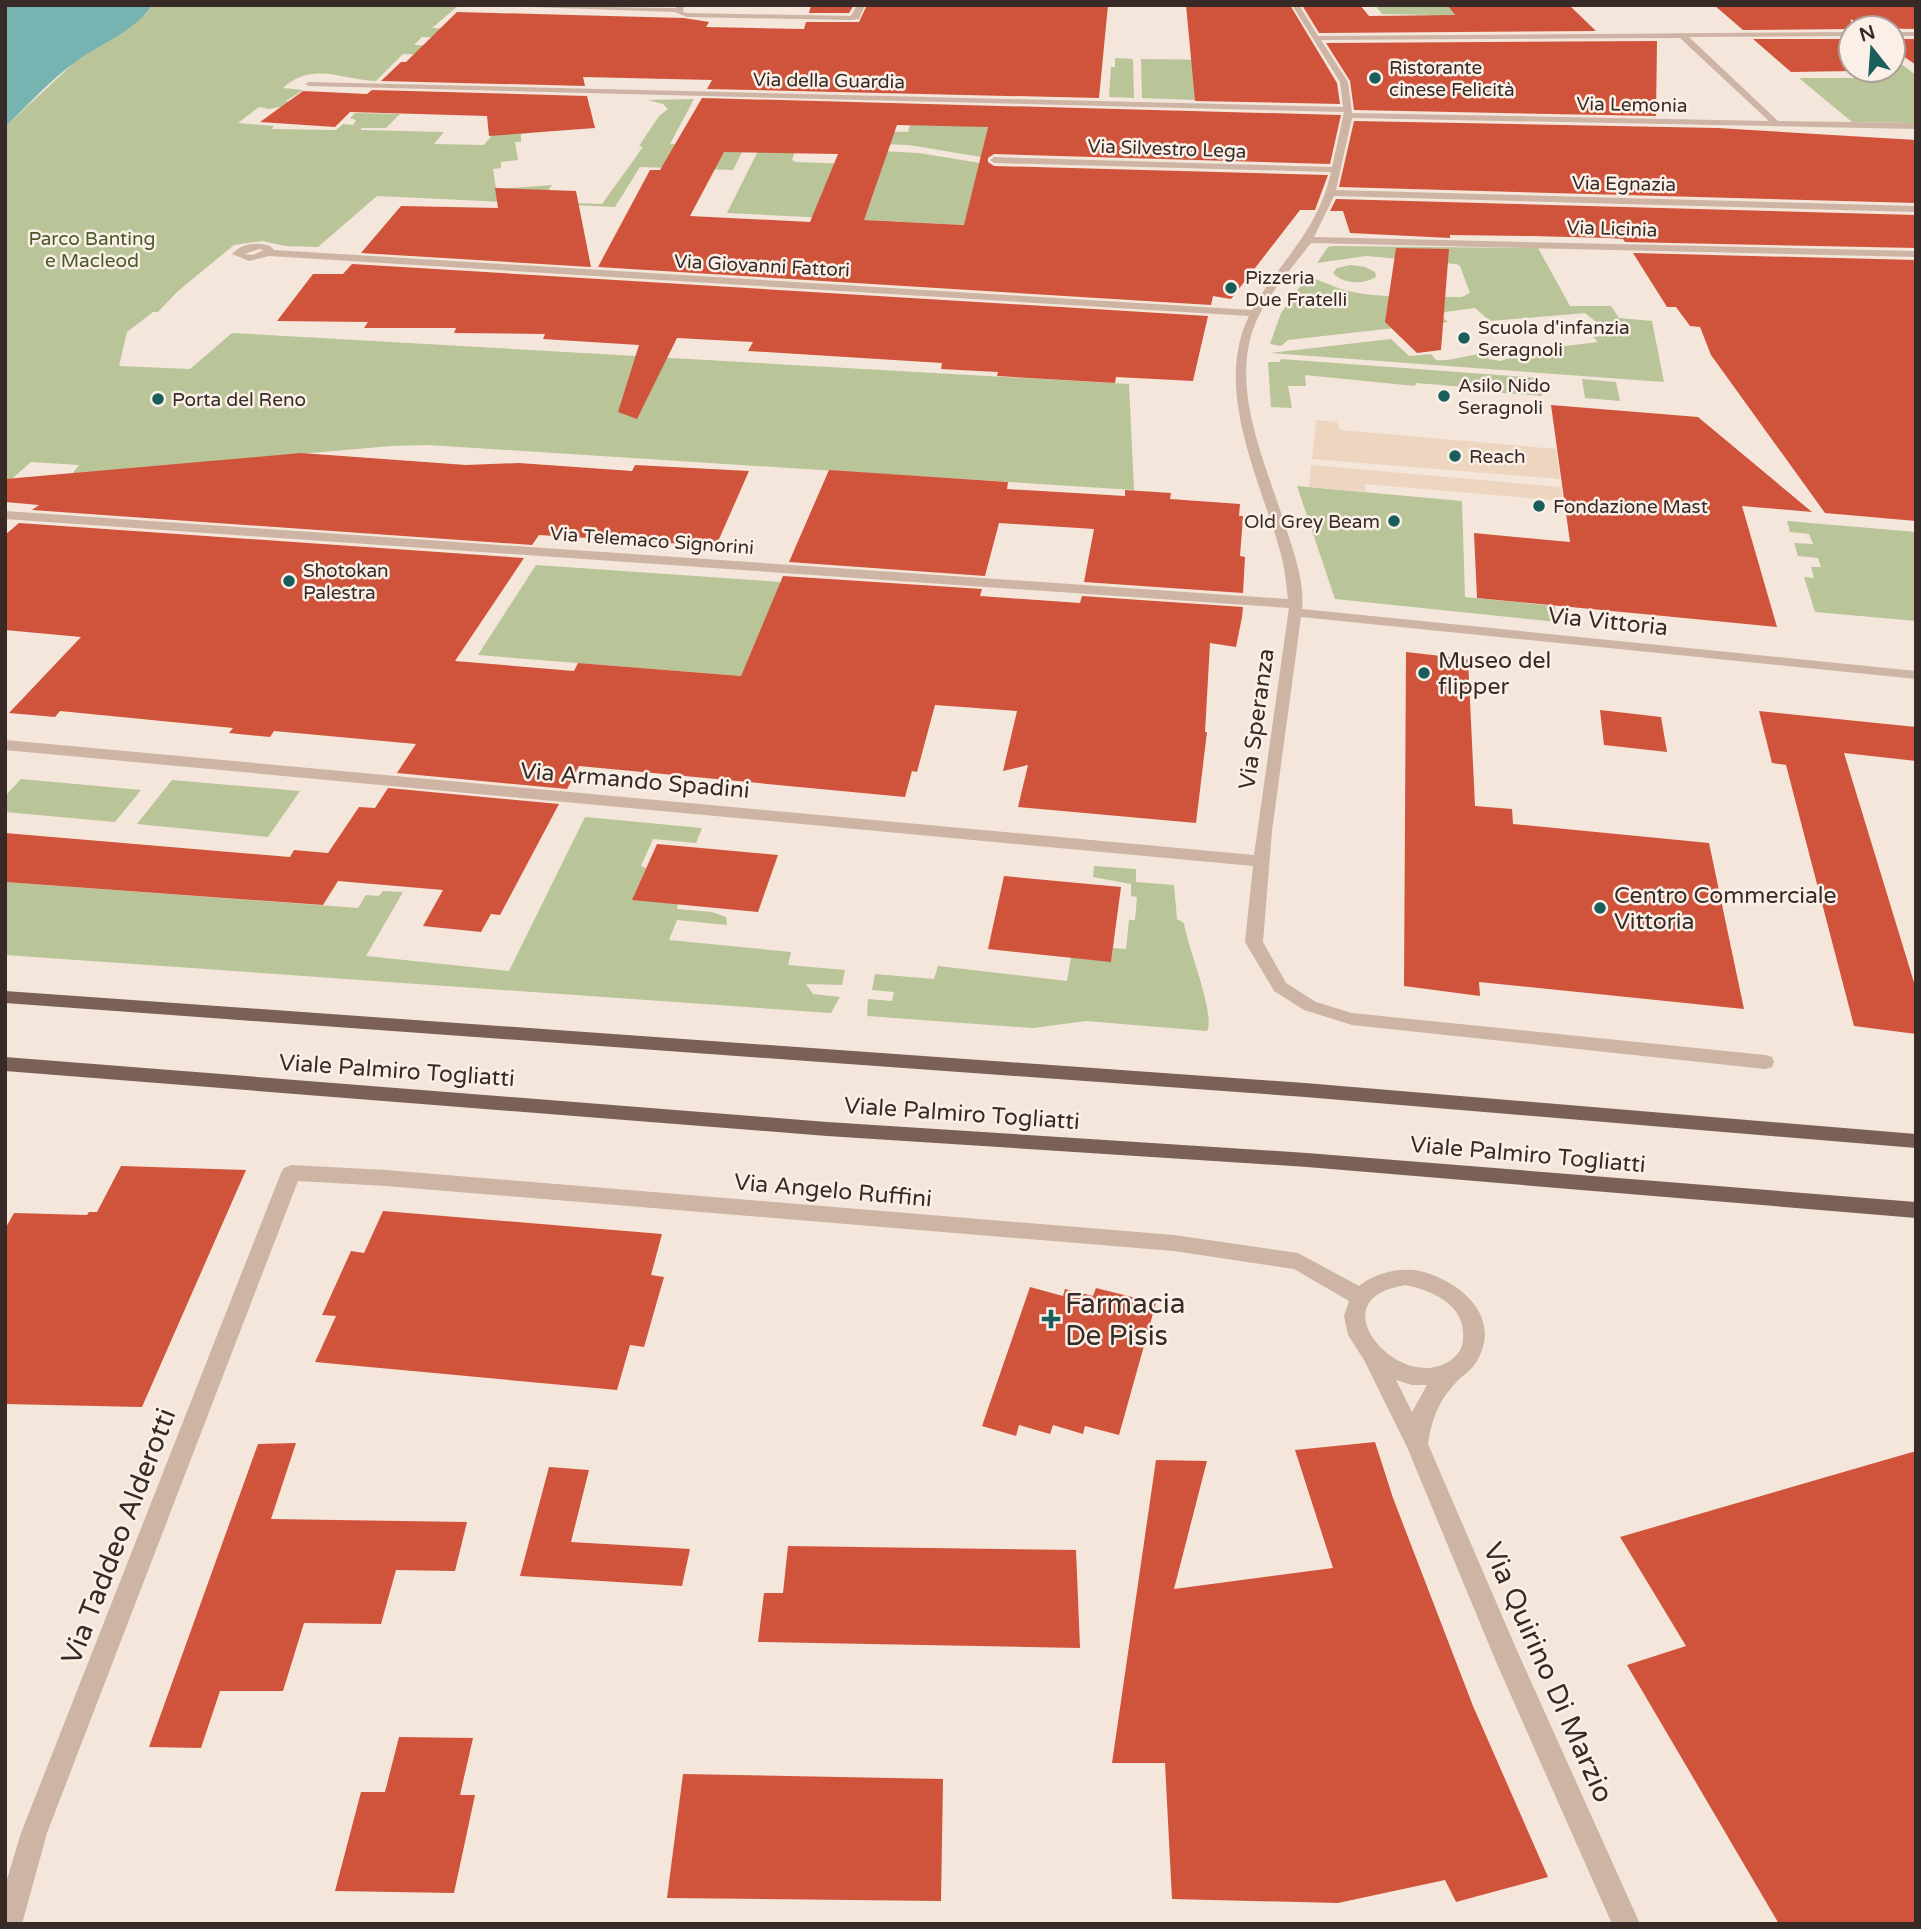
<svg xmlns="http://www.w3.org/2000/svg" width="1921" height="1929" font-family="'Varela Round',sans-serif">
	<rect width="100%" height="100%" fill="#f4e6da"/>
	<g fill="#b9c499">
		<path d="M149,5h310l-27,23 115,3 -8,9 -117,-3 -8,8 116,3 -7,9 -120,-3 -27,27c-35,-1 -63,-20 -93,7l20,2 -17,11 7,2 -2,2 -22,4 -10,-2 -21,16 36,3 -2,3 64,1 7,-6 10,1 3,-5 -6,-2 5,-5 45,1 -14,14h-24l-2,2 84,2 -10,12 50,1 36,-44 15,16 3,15 -17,2v8h-6l3,18 -17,2v6l-8,1 3,20 56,-4 -11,17 61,2 41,-57 -4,-1 20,-30 9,-7 -5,-5 -15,-4 46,-1 -24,45 75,2 -12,24 -93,-3 -25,40 -238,-11 -59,51 -33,-1 -23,-5 -28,4 -56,46 -20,21h-5l-26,20 -8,34 71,3 42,-36 897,51 5,106 -706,-45 -37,1 -319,28 7,-9 -48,-3 -26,23v-358l70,-65 71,-48 5,-7z"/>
		<path d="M1375,5h72l16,22 -11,5h-60l47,-7 -8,-10 -49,-1z"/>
		<path d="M1115,58l18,1 1,39 -25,-1 2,-30h4z"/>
		<path d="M1893,58l23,17v48l-64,-1 -53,-44h71l-9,-8h32z"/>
		<path d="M1141,59l76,1 -22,40 -53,-2z"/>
		<path d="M910,125l78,1 -7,31 -72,-12 -52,-2 -61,6 -4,11 4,2 85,3v-14l38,2 61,10 -15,62 -238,-12 42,-84 139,3z"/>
		<path d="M1333,246l205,2 32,58h41l8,12 33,3 12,61 -394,-29 121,-14 18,17 22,-2 5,6c11,2 33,-5 48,-7l5,6 11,2 10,-3 -4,-6 21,-2 9,6 16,-3 -2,-5 48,-6 -5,-5 25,-3v-7l-18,-2 -15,-12 -95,8 -15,-13 -30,4 -4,4 7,6 -160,18 -7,6 -11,-2 11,-31 26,-36c7,0 32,13 46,15 30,6 63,4 94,5h15l8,-4 -10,-27 -4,-2 -90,-8 -49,7 11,-16z"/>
		<path d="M1350,265l15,2 10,5 1,5c-13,8 -33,7 -43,-4l4,-5z"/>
		<path d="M1281,359l258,19 3,18 -76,-6 -1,-3 -49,-4 -1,3 -110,-11 1,11h-18l4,22 -21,-1 -3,-45h12z"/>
		<path d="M1582,379l34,3 4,19 -35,-3z"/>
		<path d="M1297,486l165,15 3,96 90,9 2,16 -222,-23z"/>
		<path d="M1787,521l129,11v89l-101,-9 -11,-35 10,1 -3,-11h10l-3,-9 -20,-2 -4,-13 19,1 -4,-10 -19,-2z"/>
		<path d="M536,565l245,17 -40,94 -263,-21z"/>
		<path d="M21,779l120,11 -26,32 -110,-10v-16z"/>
		<path d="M172,780l128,11 -32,46 -131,-13z"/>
		<path d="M585,817l117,11 -6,15 -43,-4 -12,27 5,2 -13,31 45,5 -1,5 35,3 14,5 1,8 -50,-5 -8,20 122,12 -3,13 57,5 -3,15 -36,-1 7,10 27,3 -9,16 -826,-58v-73l353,26 8,-13 13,1 4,-5 20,1 -37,64 143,15z"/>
		<path d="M1094,866l42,3v13l38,3 3,34 7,4c3,23 32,92 23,108l-121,-10 -53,7 -166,-12 1,-17 24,2 2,-9 -22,-2 3,-16 59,5 4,-13 129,15 4,-24 40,4 2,-13 13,1 3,-29h6l2,-23 -6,-1v-12l-38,-7z"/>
	</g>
	<g fill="#edd5c0">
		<path d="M1316,420l21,2 3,8 216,19 4,30 -248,-20z"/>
		<path d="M1311,465l250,22 2,14 -199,-17 3,8 -58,-5z"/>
	</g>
	<path fill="#77b3b1" d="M5,5h144l2,2c-17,24 -51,37 -74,54 -26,18 -49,44 -72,66z"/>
	<g fill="#d0543c" fill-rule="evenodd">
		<path d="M811,5h43l-5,8h-40z"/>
		<path d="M867,5h241l-9,93 -392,-9 5,-9 -129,-3 2,9 -204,-5 20,-19h5l51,-50 227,6 25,4 -3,5 98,2 2,-7h53z"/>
		<path d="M1186,5h104l47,78 3,21 -145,-3z"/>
		<path d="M1302,5h58l9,11 86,-1 -8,-10h122l27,26 -277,2z"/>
		<path d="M1714,5h202v24l-53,-1 -12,-9v10l-108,1z"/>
		<path d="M1753,39h98v32l-60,1z"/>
		<path d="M1893,39h23v26l-23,-16z"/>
		<path d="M1657,41l-1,75 -302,-6 -4,-29 -24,-38z"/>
		<path d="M372,90l215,6 8,32 -106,8 -2,-20 -137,-4 -15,15 -75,-5 43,-31 64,3z"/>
		<path d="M702,98l639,17 -11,49 -336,-10 -6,4v4l6,4 334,9 -13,35h-15l-69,89 -18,-3 -2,9 -613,-38 52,-97h10zM897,125l91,2 -24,98 -100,-5zM724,152l114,2 -28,68 -120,-6z"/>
		<path d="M1354,121l363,7 199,12v63l-577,-16z"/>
		<path d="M495,188l81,3 15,76 -230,-14 40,-47 97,2z"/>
		<path d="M1336,199l580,16v33l-291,-6 -2,-3 -15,-1 -77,-2 -81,-1v3l-100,-5 -7,-22h-13z"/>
		<path d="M1396,248l53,1 -8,101 -24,3 -32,-31z"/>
		<path d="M1633,253l283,7v261l-91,-8 -114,-158 -11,-28 -10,-1 -14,-19h-9z"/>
		<path d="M352,264l856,52 -15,65 -77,-4 -1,6 -118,-7 1,-4 -57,-3 1,-6 -194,-12 5,-9 -76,-4 -40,81 -19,-7 21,-67 -96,-6 2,-5 -91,-1 2,-5h-92l4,-6 -91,-1 36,-47h30z"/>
		<path d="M1551,405l147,12 114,95 -70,-6 35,121 -300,-29 -3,-65 96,9z"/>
		<path d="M301,453l165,12 53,-2 113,8 3,-6 114,6 -33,75 -177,-11 -7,10 -500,-35 7,-5 -34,-3v-23z"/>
		<path d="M829,470l179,12 -1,7 118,7v-6l46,3 -1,6 70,5 -1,12h4l-3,40 5,1 -2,36 -159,-11 10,-53 -95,-6 -14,53 -196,-14z"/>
		<path d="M19,523l505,35 -69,103 119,10 4,-8 163,13 42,-100 199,13 -2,7 100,7 2,-7 161,11 -1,10 -6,30 -26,-4 -5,89h2l-11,91 -178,-16 10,-42 -25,6 14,-60 -82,-6 -18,67 -5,-1 -7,26 -326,-31 -12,23 -170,-16 19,-29 -142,-13 -4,6 -41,-4 4,-5 -173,-17 -5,6 -46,-4 72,-76 -76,-7v-95z"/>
		<path d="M1406,652l62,7 7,147 37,3 1,15 196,19 35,166 -265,-27 1,14 -76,-10z"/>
		<path d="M1600,710l61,7 6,35 -63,-7z"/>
		<path d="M1759,711l157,16v34l-72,-8 72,236v45l-62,-8 -68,-261 -14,-2z"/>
		<path d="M388,788l171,16 -59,111 -9,-1 -10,18 -58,-6 20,-36 -105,-9 -15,24 -318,-23v-49l285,24 4,-7 34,3 31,-46 16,1z"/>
		<path d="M657,844l121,11 -20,57 -126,-12z"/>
		<path d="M1004,876l117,11 -10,75 -123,-13z"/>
		<path d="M121,1166l125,4 -104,237 -137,-3v-175l9,-16 73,2 2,-3h8z"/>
		<path d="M383,1211l279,23 -11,41 13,2 -20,70 -14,-2 -13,45 -302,-28 21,-46 -14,-1 29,-64 13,2z"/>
		<path d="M1030,1287l33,9 2,-7 28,7 3,-8 60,15 -37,132 -34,-9 -2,8 -30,-9 -3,9 -31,-9 -3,11 -34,-10z"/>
		<path d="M1375,1442l18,56 80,208 75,171 -92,25 -11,-22 -107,23 -166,-4 -7,-136h-53l44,-303 51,1 -33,128 159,-21 -38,-118z"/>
		<path d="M296,1443l-25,76 196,3 -12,49 -59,-1 -15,54 -77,-1 -21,68h-63l-19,57 -52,-1 109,-303z"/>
		<path d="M1916,1451v473h-137l-152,-259 59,-19 -66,-109z"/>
		<path d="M549,1467l40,3 -18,72 119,7 -8,37 -162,-10z"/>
		<path d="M788,1546l288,4 4,98 -322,-6 6,-49h19z"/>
		<path d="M399,1737l74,1 -13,57h15l-21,98 -119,-2 26,-99h24z"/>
		<path d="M683,1774l260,5 -2,122 -274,-3z"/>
	</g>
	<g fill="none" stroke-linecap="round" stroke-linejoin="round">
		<g fill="#cdb4a5" fill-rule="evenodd">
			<path d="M476,5l200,3v-3h8l-1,7 4,1 164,3 6,-11h8l-6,14 -8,1 -164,-3 -12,-5z"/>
			<path d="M1292,5h7l19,31 533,-4v4l-162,1 89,84 138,2v6l-564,-11 -16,72 580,16v6l-582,-16 -20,41 602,14v6l-605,-14c-16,21 -35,42 -48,65 -40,67 1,150 22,217 8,25 20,57 17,84l614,62v8l-615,-62 -29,214 -9,111 23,41 30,19 36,11 413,42 7,2 2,5 -2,5 -7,2 -413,-44 -48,-15 -30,-19 -29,-49 8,-76 -1248,-116v-10l1249,115 35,-247 -1284,-89v-8l1283,88c-2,-15 -3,-32 -8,-48 -20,-72 -67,-162 -31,-235l-980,-60 -20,5 -17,-7c11,-11 24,-12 38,-8l4,4 978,60c28,-50 65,-76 79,-138l-337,-9 -4,-3 4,-3 338,10 12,-55 -1035,-26 -4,-2 4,-2 1034,25 -3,-25zM1680,38l89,83 -417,-8 -4,-31 -27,-42zM259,249l5,1 -11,5 -9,-1z"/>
			<rect x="1893" y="32" width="23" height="4"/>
			<path d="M291,1165l95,5 788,65 124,18 61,33c16,-13 40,-19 61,-15 38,9 82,44 58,88 -3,7 -8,11 -14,16 -22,19 -32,40 -36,69l87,202 125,278h-28l-115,-260 -90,-217 -43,-87 -16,-25 -4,-19 5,-15 -55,-32 -120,-18 -788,-65 -88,-5 -251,652 -25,91h-17v-38l16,-53 260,-660 3,-5zM1405,1285c27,5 61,20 58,53 0,9 -4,16 -12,22 -46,33 -121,-45 -67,-69 6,-3 14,-4 21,-6zM1396,1380l16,5h15l-15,27z"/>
		</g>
		<g fill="#7b6057" fill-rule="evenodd">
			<path d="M5,991l1300,92 611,51v14l-611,-51 -1300,-94z"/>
			<path d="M5,1057l822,65 480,31 609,49v16l-609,-51 -480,-31 -822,-65z"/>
		</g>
	</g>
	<g fill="#195d5c" stroke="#fbf0e7" stroke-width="2.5">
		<circle cx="1375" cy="78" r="7"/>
		<circle cx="1231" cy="288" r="7"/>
		<circle cx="1464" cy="338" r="7"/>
		<circle cx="1444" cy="396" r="7"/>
		<circle cx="158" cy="399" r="7"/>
		<circle cx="1455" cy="456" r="7"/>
		<circle cx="1539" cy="506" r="7"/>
		<circle cx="1394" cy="521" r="7"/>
		<circle cx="289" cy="581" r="7"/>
		<circle cx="1424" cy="673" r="7"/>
		<circle cx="1600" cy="908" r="7"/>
		<path d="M1047.5 1308.5h7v7h7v7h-7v7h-7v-7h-7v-7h7z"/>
	</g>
	<g text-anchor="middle" stroke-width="5" stroke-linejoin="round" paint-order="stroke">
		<g font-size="19" fill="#382b27" stroke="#fbf0e7" text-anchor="start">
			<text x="1389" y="74">Ristorante<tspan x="1389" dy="22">cinese Felicità</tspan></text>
			<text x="1245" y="284">Pizzeria<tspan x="1245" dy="22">Due Fratelli</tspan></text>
			<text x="1478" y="334">Scuola d'infanzia<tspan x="1478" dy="22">Seragnoli</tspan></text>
			<text x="1458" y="392">Asilo Nido<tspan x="1458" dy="22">Seragnoli</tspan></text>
			<text x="172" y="406">Porta del Reno</text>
			<text x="1469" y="463">Reach</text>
			<text x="1553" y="513">Fondazione Mast</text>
			<text x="1380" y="528" text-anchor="end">Old Grey Beam</text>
			<text x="303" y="577">Shotokan<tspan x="303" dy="22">Palestra</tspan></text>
		</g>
		<g font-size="19" fill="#382b27" stroke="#fbf0e7">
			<text transform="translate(829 80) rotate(1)" y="7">Via della Guardia</text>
			<text transform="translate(1632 104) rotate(1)" y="7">Via Lemonia</text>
			<text transform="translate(1167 148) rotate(2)" y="7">Via Silvestro Lega</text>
			<text transform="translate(1624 183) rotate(1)" y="7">Via Egnazia</text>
			<text transform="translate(1612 228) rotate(2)" y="7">Via Licinia</text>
			<text transform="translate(762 265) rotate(3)" y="7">Via Giovanni Fattori</text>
			<text transform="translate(652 540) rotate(4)" y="7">Via Telemaco Signorini</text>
		</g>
		<g font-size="19" fill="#4b5829" stroke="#fbf0e7">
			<text x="92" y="245">Parco Banting<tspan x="92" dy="22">e Macleod</tspan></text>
		</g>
		<g font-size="23" fill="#382b27" stroke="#fbf0e7">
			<text transform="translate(1608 621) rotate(6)" y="8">Via Vittoria</text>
			<text transform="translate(1256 719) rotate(-82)" y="8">Via Speranza</text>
			<text transform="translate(635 780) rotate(5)" y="8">Via Armando Spadini</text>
			<text transform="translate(397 1070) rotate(4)" y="8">Viale Palmiro Togliatti</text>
			<text transform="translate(962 1113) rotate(4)" y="8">Viale Palmiro Togliatti</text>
			<text transform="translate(1528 1154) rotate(5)" y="8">Viale Palmiro Togliatti</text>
			<text transform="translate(833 1190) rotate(5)" y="8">Via Angelo Ruffini</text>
		</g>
		<g font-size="23" fill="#382b27" stroke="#fbf0e7" text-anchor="start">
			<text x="1438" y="668">Museo del<tspan x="1438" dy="26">flipper</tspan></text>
			<text x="1614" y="903">Centro Commerciale<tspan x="1614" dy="26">Vittoria</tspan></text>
		</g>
		<g font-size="28" fill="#382b27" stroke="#fbf0e7" text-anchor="start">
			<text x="1065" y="1313">Farmacia<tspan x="1065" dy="32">De Pisis</tspan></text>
		</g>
		<g font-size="28" fill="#382b27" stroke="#fbf0e7">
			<text transform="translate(118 1536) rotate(-69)" y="10">Via Taddeo Alderotti</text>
			<text transform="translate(1549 1672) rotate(66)" y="10">Via Quirino Di Marzio</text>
		</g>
	</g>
	<rect width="1921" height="1929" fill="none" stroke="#382b27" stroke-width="14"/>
	<g transform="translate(1872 49) rotate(343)"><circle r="33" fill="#fbf0e7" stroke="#ada19a" stroke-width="2"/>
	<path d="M0-5L12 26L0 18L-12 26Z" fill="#195d5c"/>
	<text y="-10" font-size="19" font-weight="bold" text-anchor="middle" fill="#382b27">N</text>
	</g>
</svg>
